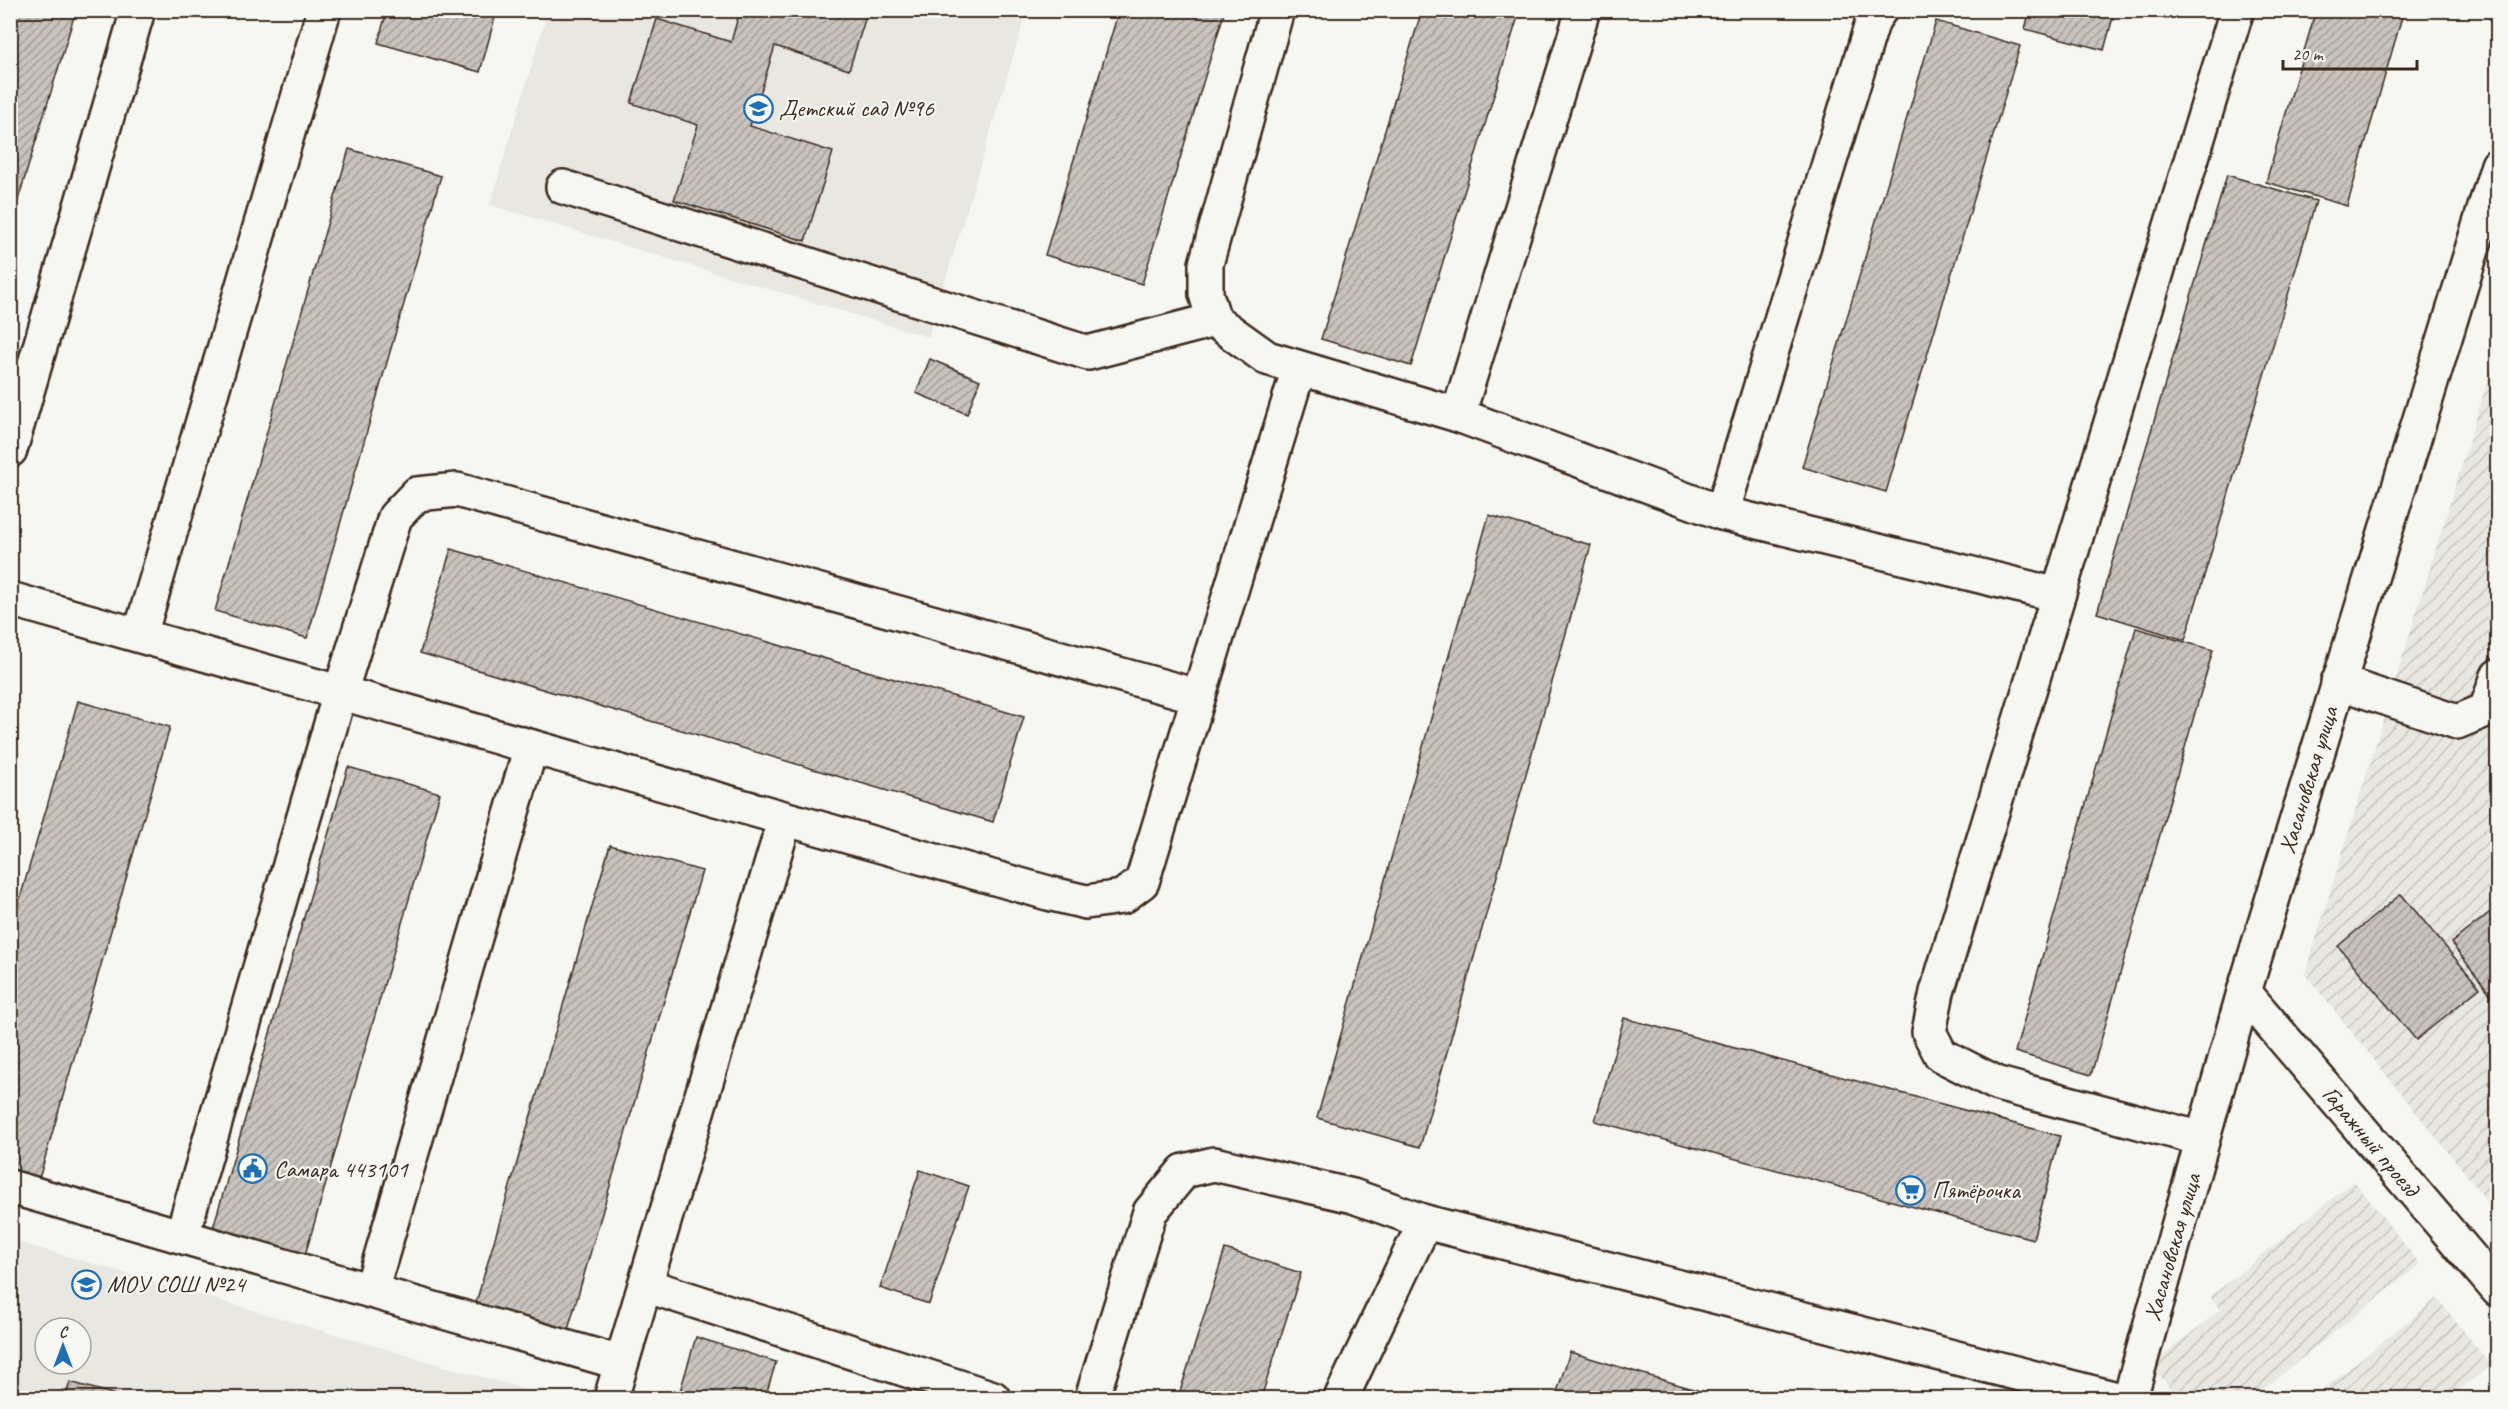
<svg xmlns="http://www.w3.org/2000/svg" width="2508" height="1409" font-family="Caveat,sans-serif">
	<defs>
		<pattern id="industrial-furrows" width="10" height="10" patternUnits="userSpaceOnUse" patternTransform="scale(1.5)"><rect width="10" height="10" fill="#e8e7e2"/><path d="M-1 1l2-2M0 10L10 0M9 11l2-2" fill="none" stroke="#c8c6c1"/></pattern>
		<pattern id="building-hatch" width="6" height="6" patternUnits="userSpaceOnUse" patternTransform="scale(1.5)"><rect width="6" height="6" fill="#c8c3be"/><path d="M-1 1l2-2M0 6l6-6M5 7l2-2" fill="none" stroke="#a49f9a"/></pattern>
	</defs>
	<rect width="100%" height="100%" fill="#f6f6f2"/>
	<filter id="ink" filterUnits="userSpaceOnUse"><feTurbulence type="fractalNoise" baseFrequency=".0167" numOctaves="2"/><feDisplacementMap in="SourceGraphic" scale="12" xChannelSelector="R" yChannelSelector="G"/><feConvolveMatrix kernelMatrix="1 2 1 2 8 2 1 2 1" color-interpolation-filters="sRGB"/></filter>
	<g filter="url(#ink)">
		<g fill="#e8e7e2" fill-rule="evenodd">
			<path d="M548,11h479l-99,326 -438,-132z"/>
			<path d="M11,1240l543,158h-543zM45,1328h36v36h-36z"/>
		</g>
		<g fill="url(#industrial-furrows)">
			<path d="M2497,350v863l-192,-239z"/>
			<path d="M2354,1181l66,83 -168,134h-84l6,-5 -23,-28 69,-55 -10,-13z"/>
			<path d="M2437,1298l54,67 -42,33h-137z"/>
		</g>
		<g fill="url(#building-hatch)" stroke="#3b2a1e" stroke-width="1.5">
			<path d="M10,10h66l-66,216z"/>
			<path d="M387,10h110l-17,62 -102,-29z"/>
			<path d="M740,10h128l-19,60 -74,-24 -25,80 83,26 -28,89 -131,-41 24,-75 -67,-22 26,-84 74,23z"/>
			<path d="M1119,10h106l-83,274 -97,-29z"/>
			<path d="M1422,10h98l-109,356 -90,-27z"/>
			<path d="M2030,10h85l-11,40 -79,-21z"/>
			<path d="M2316,10h88l-57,196 -81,-24z"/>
			<path d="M1936,21l84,25 -134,446 -84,-25z"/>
			<path d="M349,149l92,27 -134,462 -92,-27z"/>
			<path d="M2227,175l89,26 -131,439 -88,-27z"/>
			<path d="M930,359l50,21 -13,34 -51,-21z"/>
			<path d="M1489,515l102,30 -171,602 -103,-29z"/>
			<path d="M451,549l573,168 -31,105 -573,-169z"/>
			<path d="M2136,628l77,22 -122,425 -76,-23z"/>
			<path d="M78,701l92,26 -134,462 -26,-7v-250z"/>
			<path d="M348,767l92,26 -135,462 -92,-27z"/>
			<path d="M610,845l92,26 -135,462 -92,-27z"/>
			<path d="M2401,894l79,94 -64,52 -78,-94z"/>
			<path d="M2498,906v94l-2,1 -45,-58z"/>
			<path d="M1624,1018l436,118 -27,103 -438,-118z"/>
			<path d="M920,1170l49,16 -40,118 -49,-16z"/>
			<path d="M1225,1249l76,24 -40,125h-83z"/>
			<path d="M696,1337l80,25 -11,36h-87z"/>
			<path d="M1570,1352l153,46h-168z"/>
			<path d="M70,1382l57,16h-62z"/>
		</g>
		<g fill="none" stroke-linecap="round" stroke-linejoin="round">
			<defs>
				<g id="minor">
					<path d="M1277,10l-71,254v30l8,26 53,38 191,57 264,98 336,82"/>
					<path d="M563,187l525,166 126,-33"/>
					<path d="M1458,415l125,-405"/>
					<path d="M10,450l128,-440"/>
					<path d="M1722,513l151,-493 7,-10"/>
					<path d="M10,599l1038,294 38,9 36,-5 20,-15 157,-514"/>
					<path d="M140,635l184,-625"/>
					<path d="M2338,682l119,40 29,-12 12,-34"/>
					<path d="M2244,992l254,298"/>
					<path d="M2202,1139l-204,-55 -57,-29 -12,-23 8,-40 300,-982"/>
					<path d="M10,1187l611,176"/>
					<path d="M182,1236l158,-543 55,-176 22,-23 40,-4 740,206"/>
					<path d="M645,1285l348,113"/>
					<path d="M371,1291l160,-544"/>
					<path d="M611,1398l174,-579"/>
					<path d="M1092,1398l58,-186 34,-41 30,-7 139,32 72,26 688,176"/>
					<path d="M1341,1398l84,-176"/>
					<path d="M2130,1398l114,-406 254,-827"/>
				</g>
			</defs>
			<use href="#minor" stroke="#3b2a1e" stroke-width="38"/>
			<use href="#minor" stroke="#f6f6f2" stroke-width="33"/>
		</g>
	</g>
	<defs>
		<symbol id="school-ring" viewBox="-11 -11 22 22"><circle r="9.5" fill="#f6f6f2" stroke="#1f6fb2" stroke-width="1.5"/><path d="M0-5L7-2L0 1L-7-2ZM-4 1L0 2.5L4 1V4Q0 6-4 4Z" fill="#1f6fb2"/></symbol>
		<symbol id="civic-ring" viewBox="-11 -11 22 22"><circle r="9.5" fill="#f6f6f2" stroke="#1f6fb2" stroke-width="1.5"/><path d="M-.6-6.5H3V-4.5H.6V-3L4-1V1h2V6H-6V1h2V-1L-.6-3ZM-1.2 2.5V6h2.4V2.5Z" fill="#1f6fb2"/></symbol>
		<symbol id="supermarket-ring" viewBox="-11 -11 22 22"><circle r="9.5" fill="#f6f6f2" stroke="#1f6fb2" stroke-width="1.5"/><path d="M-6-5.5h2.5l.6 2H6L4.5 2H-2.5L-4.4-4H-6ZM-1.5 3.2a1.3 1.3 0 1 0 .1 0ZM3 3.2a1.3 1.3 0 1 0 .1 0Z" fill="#1f6fb2"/></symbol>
	</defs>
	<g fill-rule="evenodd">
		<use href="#school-ring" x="742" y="92" width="33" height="33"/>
		<use href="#civic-ring" x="236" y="1152" width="33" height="33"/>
		<use href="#supermarket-ring" x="1894" y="1174" width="33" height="33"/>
		<use href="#school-ring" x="70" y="1268" width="33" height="33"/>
	</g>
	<g text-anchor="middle" stroke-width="4.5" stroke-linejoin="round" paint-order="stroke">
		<g font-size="24" fill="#3b2a1e" stroke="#f6f6f2" text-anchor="start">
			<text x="779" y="116">Детский сад №96</text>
			<text x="274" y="1177">Самара 443101</text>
			<text x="1932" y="1198">Пятёрочка</text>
			<text x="107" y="1292">МОУ СОШ №24</text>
		</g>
		<g font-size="24" fill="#3b2a1e" stroke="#f6f6f2">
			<text transform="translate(2308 780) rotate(-73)" y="8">Хасановская улица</text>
			<text transform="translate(2371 1141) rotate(50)" y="8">Гаражный проезд</text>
			<text transform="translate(2172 1247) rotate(-74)" y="8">Хасановская улица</text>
		</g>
	</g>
	<rect width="2508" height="1409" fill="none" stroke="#f6f6f2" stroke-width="36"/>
	<rect x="18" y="18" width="2472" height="1373" fill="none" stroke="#3b2a1e" stroke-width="2" filter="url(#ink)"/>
	<g transform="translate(63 1346)"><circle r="28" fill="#f6f6f2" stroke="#aba49d" stroke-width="1.5"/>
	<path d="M0-4.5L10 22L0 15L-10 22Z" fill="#1f6fb2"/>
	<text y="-9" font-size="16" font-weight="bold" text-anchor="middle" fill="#3b2a1e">С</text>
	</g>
	<path d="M2283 60v9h134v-9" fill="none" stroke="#3b2a1e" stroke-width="3"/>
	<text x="2292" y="60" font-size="18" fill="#3b2a1e" stroke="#f6f6f2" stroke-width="4.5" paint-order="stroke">20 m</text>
</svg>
